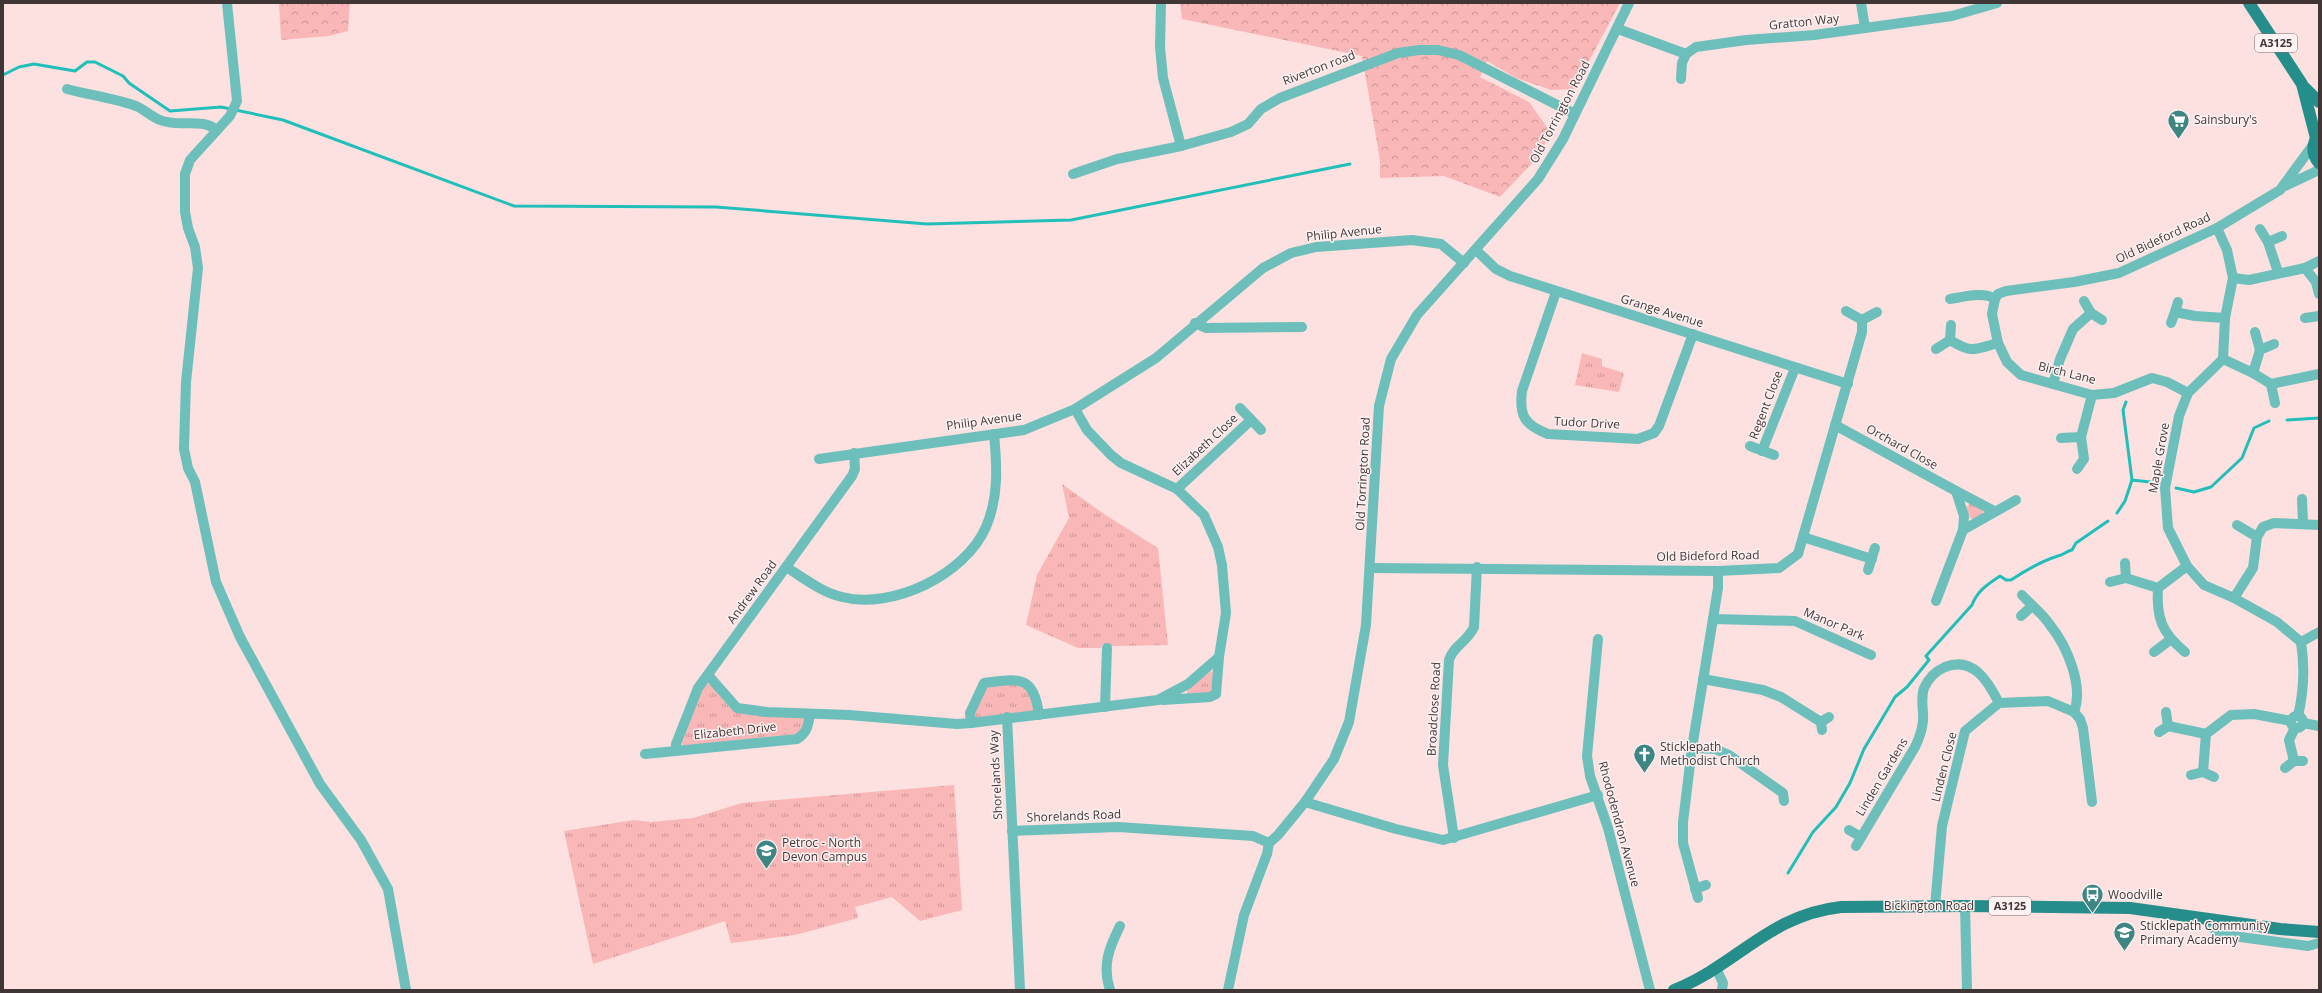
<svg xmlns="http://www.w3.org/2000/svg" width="2322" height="993" font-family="'Open Sans',sans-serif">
	<defs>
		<pattern id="grass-tufts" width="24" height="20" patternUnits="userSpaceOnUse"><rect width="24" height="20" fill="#f9b7b8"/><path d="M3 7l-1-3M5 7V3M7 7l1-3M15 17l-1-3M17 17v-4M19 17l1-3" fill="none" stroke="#cb9696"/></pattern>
		<pattern id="forest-crowns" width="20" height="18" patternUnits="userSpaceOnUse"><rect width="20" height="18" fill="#f9b7b8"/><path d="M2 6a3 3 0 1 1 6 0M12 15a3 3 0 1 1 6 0" fill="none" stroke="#cb9696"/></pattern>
	</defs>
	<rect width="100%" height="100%" fill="#fde0e0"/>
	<g fill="url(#grass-tufts)">
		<path d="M1582,353l20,6v7l22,7 -5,19 -44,-7z"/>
		<path d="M1062,484l42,30 54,34 10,97 -55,1 -10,-2 -2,4h-23l-52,-23 11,-50 32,-57z"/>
		<path d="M1970,503l14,6 -3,7 -8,3 -3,-1 -4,-10z"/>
		<path d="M1211,671l2,2 -2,20 -24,3v-6z"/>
		<path d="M709,683l23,27 73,8 -1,10 -7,6 -116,12 21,-58z"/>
		<path d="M1016,683c13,6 17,16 20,29l-62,7 -1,-6 12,-26z"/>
		<path d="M954,785l8,125 -42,11 -28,-24 -37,10 3,11 -63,17 -64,8 -6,-22 -132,43 -29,-133 70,-11 17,2 42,-4 49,-15z"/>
	</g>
	<g fill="url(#forest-crowns)">
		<path d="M279,3h71l-2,28 -19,5 -48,4z"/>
		<path d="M1180,3h440l-46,86 -23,1 -35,-12 -29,-17 -7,16 49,25 22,31 -14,25 -37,39 -56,-21 -64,2v-18l-18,-104 -180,-37z"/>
	</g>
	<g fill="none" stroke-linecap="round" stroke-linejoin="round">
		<g stroke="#21bfb9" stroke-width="3">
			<path d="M3,75l16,-8 15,-3 41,7 12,-9h8l28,14 6,7 41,28 51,-4 62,13 231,86 202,1 211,17 144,-4 279,-56"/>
			<path d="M2126,402l-3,8 9,70"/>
			<path d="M2287,420l32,-2"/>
			<path d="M2176,488l18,4 17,-5 31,-29 12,-30 15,-7"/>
			<path d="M2117,513l8,-12 7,-21 27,3"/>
			<path d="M1788,873l25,-41 23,-25 14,-24 14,-34 31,-52 12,-10 22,-27 -3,-4 46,-51c5,-14 16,-21 28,-29l6,4h5c15,-10 31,-19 47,-24 6,-1 8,-5 14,-6l4,-7 32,-22"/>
		</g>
		<g stroke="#6cbfbb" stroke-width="10">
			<path d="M227,3l10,98 -7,15 -40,44 -5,14v38l3,16 7,19 3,21 -12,114 -2,67 4,19 7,14 21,100 24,55 80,147 41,56 27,49 18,101"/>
			<path d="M1161,3l-1,44 3,31 18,68"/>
			<path d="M1861,3l4,25"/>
			<path d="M1618,29l68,25"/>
			<path d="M1686,54l10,-7 50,-7 68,-5 138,-19 45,-13"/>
			<path d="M1681,79l1,-16 4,-9"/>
			<path d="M67,89c22,6 47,9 69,17 9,4 16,11 24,14 19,8 40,-3 57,10"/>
			<path d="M1073,174l44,-15 64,-13 50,-14 17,-8 13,-15 19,-11 118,-45 21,-3h19l21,5 116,59"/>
			<path d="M2285,186l34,-16"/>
			<path d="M2217,228l10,22 6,28 -8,40 -2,41 -35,34 -9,23 -14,72 3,40 19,38 17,19 30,13 43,24 24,20c4,26 3,49 -3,74"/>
			<path d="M2260,229l8,13 10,30"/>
			<path d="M2268,242l14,-6"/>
			<path d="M1476,250l20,19 14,7 338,108"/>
			<path d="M2305,268l11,14 3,12"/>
			<path d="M2233,278l16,2 56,-12 14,-7"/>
			<path d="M1556,292l-34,99c-3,24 2,34 26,43l90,5 16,-6 5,-7 34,-92"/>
			<path d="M1950,299c13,-2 34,-8 45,0l3,-5 8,-3 68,-9 45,-9 98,-45 63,-38 33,-45"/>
			<path d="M1995,299l-3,15 6,29 9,19 14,13 71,20 22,-2 38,-15 15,4 21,11"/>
			<path d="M2084,301l7,12"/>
			<path d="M2178,302l-3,10 20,4 30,2"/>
			<path d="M2305,318l14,-2"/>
			<path d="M1862,320l15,-8"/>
			<path d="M1195,323l11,5 96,-1"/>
			<path d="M2171,323l4,-11"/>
			<path d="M1951,325l-1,15c22,14 25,9 48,3"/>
			<path d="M2255,332l5,18"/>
			<path d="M1936,349l14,-9"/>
			<path d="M2223,359l30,14 18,11 48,-10"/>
			<path d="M2253,373l7,-23 14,-6"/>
			<path d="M2053,384l7,-25 13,-30 18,-16 11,7"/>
			<path d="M2271,384l4,19"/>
			<path d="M1240,408l21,22"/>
			<path d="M1075,409l12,21 24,25 10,8 56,26 27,26 14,32 4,18 4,48 -7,44 -3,37 -6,3 -47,3"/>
			<path d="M1835,425l121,66 8,25 -1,14 -27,71"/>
			<path d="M2061,438l20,-1 11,-42"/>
			<path d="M1750,446l24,9"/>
			<path d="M1762,451l33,-83"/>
			<path d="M819,459l205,-29 51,-21 81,-51 107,-90 28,-15 25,-6 96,-7 29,4 23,19"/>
			<path d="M2077,469l7,-10 -3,-22"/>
			<path d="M1177,489l74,-69"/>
			<path d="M1956,491l38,20"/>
			<path d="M2302,499l1,25"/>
			<path d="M2237,525l20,12"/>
			<path d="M1963,530l53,-30"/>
			<path d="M1803,537l69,22"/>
			<path d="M2125,563l1,15"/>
			<path d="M786,567c18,11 35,25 56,30 50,13 123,-22 144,-70 13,-31 11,-61 8,-93"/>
			<path d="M1371,568l347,3 61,-3 19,-14 64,-222v-12l-16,-9"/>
			<path d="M1868,570l7,-22"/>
			<path d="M2110,582l16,-4 32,10"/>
			<path d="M2022,595c9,10 21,19 28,30 17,21 34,61 24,87l6,7 3,9 9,74"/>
			<path d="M2234,598l19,-30 4,-31 6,-10 11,-4 45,2"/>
			<path d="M2021,616l11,-10"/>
			<path d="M1713,619l82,2 76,34"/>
			<path d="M1598,639l-11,117 3,20 18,52 42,162"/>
			<path d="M2301,642l18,-10"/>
			<path d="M2154,652l16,-12"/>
			<path d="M2185,652c-23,-19 -29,-34 -27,-64l29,-22"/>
			<path d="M708,675l29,33 30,4 82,3 108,9 14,-1 187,-23 30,-16 31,-27"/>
			<path d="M1703,679l60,11 18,7 40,25"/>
			<path d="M1105,707l2,-59"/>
			<circle cx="2297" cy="722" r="6"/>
			<path d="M1007,717l13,273"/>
			<path d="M971,723l-1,-10 14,-30c33,-4 50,-10 55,32"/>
			<path d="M2303,723l16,3"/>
			<path d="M2168,726l38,8"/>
			<path d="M1822,730l-1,-8 8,-5"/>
			<path d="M2159,732l9,-6 -2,-14"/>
			<path d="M1692,748l23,1 14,6 54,38 1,8"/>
			<path d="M676,750v-6l22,-56 154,-212 3,-7 -1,-16"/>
			<path d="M645,754l152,-15c11,-7 11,-14 13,-25"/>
			<path d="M2294,761l-5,-21 6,-12"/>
			<path d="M2285,768l9,-7h9"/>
			<path d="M2203,772l3,-38 25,-19 23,-1 37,7"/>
			<path d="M2191,775l12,-3 11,5"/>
			<path d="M1305,802l91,27 47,11 155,-45"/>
			<path d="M1849,830l12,7"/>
			<path d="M1012,831l106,-4 135,9 16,7"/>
			<path d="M1454,838l-11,-73 6,-105c4,-14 19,-19 25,-33l3,-60"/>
			<path d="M1856,846l59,-99c4,-8 7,-16 8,-26 1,-11 -3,-22 1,-33 4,-9 12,-17 21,-21 28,-11 43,14 54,36"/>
			<path d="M1695,889l11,-4"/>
			<path d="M1698,898l-15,-55v-21l9,-74 26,-160v-17"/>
			<path d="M1935,906l7,-80 23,-95 34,-28 49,-2 26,11"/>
			<path d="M1965,906l2,84"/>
			<path d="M2204,918l14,16 90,12 11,-3"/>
			<path d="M1716,968l7,15 -1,7"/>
			<path d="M1110,990c-8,-25 -1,-42 10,-64"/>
			<path d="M1228,990l16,-75 23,-61 2,-11 9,-8 27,-33 29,-43 15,-37 17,-97 13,-219 12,-47 26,-44 121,-136 25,-40 66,-136"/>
		</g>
		<g stroke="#258e8b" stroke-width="12">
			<path d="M2249,3l53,81 14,54"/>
			<path d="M2305,88l14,14"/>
			<path d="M2319,134c-7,9 -8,20 0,29"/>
			<path d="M1674,990c63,-25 95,-75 167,-83l124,-1 165,2 150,21 39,3"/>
		</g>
	</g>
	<defs>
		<symbol id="supermarket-pin" viewBox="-11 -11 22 30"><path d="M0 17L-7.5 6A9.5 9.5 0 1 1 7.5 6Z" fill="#3e8683" stroke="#fef2f2"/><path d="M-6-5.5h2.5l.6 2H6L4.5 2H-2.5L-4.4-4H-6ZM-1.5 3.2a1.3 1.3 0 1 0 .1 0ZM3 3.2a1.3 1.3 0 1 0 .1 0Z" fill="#fff"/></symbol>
		<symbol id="church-pin" viewBox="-11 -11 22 30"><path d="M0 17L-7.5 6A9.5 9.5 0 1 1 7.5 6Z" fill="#3e8683" stroke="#fef2f2"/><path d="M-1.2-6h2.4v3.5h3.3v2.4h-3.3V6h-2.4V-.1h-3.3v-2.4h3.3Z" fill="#fff"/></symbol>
		<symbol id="university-pin" viewBox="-11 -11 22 30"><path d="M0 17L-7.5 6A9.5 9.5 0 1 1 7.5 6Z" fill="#3e8683" stroke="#fef2f2"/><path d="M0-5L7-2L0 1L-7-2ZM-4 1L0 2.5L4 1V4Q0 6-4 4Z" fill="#fff"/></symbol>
		<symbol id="bus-pin" viewBox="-11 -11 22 30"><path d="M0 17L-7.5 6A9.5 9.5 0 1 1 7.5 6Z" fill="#3e8683" stroke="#fef2f2"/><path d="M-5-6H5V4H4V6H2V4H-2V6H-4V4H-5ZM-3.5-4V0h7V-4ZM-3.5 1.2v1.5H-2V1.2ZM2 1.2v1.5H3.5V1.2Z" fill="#fff"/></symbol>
		<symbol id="school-pin" viewBox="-11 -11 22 30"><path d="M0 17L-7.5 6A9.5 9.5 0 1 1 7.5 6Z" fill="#3e8683" stroke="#fef2f2"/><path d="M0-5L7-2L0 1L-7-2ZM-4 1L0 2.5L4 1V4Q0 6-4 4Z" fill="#fff"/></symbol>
	</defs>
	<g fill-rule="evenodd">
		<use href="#supermarket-pin" x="2166" y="108" width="25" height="34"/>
		<use href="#church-pin" x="1632" y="742" width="25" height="34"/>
		<use href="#university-pin" x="754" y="838" width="25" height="34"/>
		<use href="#bus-pin" x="2080" y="882" width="25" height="34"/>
		<use href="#school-pin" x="2112" y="920" width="25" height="34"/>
	</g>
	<g text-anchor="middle" stroke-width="3" stroke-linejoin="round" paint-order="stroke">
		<g fill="#fef2f2" stroke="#7a6e6e" stroke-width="1">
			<rect x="2255" y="34" width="42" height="18" rx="3"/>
			<rect x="1989" y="897" width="42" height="18" rx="3"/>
		</g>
		<g font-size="11" font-weight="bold" fill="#413636">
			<text x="2276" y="47">A3125</text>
			<text x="2010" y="910">A3125</text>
		</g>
		<g font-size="12" fill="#413636" stroke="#fef2f2">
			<text transform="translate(1804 22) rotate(-6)" y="4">Gratton Way</text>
			<text transform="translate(1319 68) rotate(-21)" y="4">Riverton road</text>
			<text transform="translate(1560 112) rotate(-62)" y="4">Old Torrington Road</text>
			<text transform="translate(1344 233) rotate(-6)" y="4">Philip Avenue</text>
			<text transform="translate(2163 238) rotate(-25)" y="4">Old Bideford Road</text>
			<text transform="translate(1662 311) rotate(17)" y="4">Grange Avenue</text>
			<text transform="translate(2067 373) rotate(14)" y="4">Birch Lane</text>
			<text transform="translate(1766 405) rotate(-69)" y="4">Regent Close</text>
			<text transform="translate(984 421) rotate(-8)" y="4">Philip Avenue</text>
			<text transform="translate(1587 423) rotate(3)" y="4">Tudor Drive</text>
			<text transform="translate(1205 445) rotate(-43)" y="4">Elizabeth Close</text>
			<text transform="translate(1902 447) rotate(29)" y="4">Orchard Close</text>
			<text transform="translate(2159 458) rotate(-80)" y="4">Maple Grove</text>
			<text transform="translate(1363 474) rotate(-87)" y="4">Old Torrington Road</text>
			<text transform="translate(1708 556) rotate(-1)" y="4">Old Bideford Road</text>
			<text transform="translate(752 592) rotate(-54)" y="4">Andrew Road</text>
			<text transform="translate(1834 624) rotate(23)" y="4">Manor Park</text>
			<text transform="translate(1434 709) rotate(-87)" y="4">Broadclose Road</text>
			<text transform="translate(735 731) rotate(-6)" y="4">Elizabeth Drive</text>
			<text transform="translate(1944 767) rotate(-76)" y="4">Linden Close</text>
			<text transform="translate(996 775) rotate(-93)" y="4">Shorelands Way</text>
			<text transform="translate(1882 777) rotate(-59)" y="4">Linden Gardens</text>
			<text transform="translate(1074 816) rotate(-2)" y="4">Shorelands Road</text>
			<text transform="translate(1619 824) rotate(75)" y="4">Rhododendron Avenue</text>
			<text x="1929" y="910">Bickington Road</text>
		</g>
		<g font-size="12" fill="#413636" stroke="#fef2f2" text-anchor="start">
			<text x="2194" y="124">Sainsbury's</text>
			<text x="1660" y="751">Sticklepath<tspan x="1660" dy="14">Methodist Church</tspan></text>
			<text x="782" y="847">Petroc - North<tspan x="782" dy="14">Devon Campus</tspan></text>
			<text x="2108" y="899">Woodville</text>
			<text x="2140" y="930">Sticklepath Community<tspan x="2140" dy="14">Primary Academy</tspan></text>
		</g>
	</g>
	<rect width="2322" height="993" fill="none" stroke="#413636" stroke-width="8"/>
</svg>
